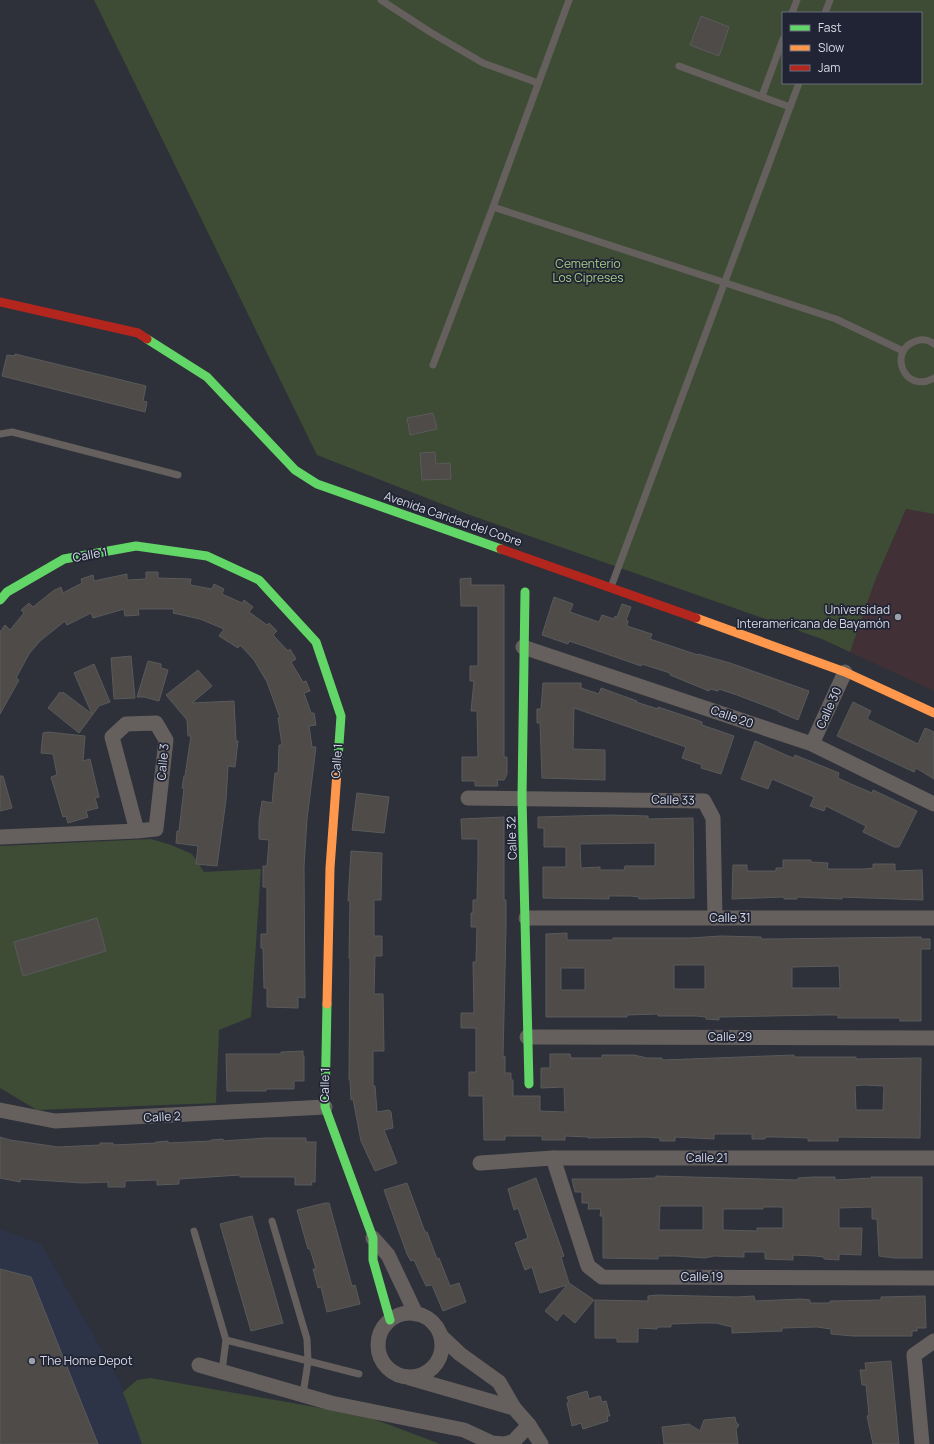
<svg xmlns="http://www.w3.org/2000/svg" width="934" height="1444" font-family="Manrope,sans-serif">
	<rect width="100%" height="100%" fill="#2e3139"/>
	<path fill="#2d3447" d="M0,1229l41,15 78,136 23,64h-142z"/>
	<path fill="#413036" d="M906,509l28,5v177l-84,-39 25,-71z"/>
	<g fill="#3e4c35" fill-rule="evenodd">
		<path d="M94,0h840v514l-28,-5 -31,72 -25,71 -28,-13 -352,-124 -153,-60zM783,13h138v70h-138z"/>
		<path d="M151,839l20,6 21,9 12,18 57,-3 -10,148 -32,13 -3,73 -179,7 -37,-22v-242z"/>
		<path d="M150,1378l216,38 74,28h-298l-19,-52 14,-12z"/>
	</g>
	<g fill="#4e4b48" stroke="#5a5a5c" fill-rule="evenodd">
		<path d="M701,16l28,11 -10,29 -29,-11z"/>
		<path d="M15,354l131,32 -3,15 4,1 -2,10 -143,-36 5,-21 8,1z"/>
		<path d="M433,413l4,16 -27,6 -3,-17z"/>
		<path d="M435,452l1,12 14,-1 1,16 -29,1 -2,-27z"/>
		<path d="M146,572h12v6l33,1 -1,6 22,4 2,-5 10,5 -2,5 20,9 2,-3 9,7 -4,5 18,13 2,-2 8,8 -4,4 15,16 2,-2 6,10 -5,3 12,20 3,-1 4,10 -6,2 7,20h3l2,12 -7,1 3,21h4l-9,72 -3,48 1,131 -7,-1v11l-31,-1v-19h-3l-1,-40h-2v-14h6v-47h-4v-21h4l2,-26 -10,-1v-18l3,-20 10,2 3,-30h3l1,-28h3l-4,-27h2l-13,-36 -13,-22 -14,-15 -2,3 -19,-12 5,-7 -24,-10 -27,-6 1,-4h-36l1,6 -14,1 -1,-7 -31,9 -2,-5 -24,12 -2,-4 -25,20 -11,13 -13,24 3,2 -19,34v-82l5,-7 5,5 14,-17 -3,-3 8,-7 4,4 20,-16 8,-4 2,6 19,-10 -1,-4 12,-4 1,6 33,-7v6l19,-1z"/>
		<path d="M471,578v7h33v172h3v17l-3,6h-7l1,6h-23v-5h-13v-24h16l-1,-46h-6l3,-30h-4v-15h8v-60h-17l-1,-27z"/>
		<path d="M554,597l19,7 -3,8 29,10 3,-7 12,4 1,-3 2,1 5,-13 9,3 -5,13 2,1 -1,5 25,8 -2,5 48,16v-1l32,9 79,28 -11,29 -19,-8v-1l-42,-16 -18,-6 -1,2 -8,-2 -1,2 -39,-16v-2l-28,-9 -1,2 -57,-20 -15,-5 -1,3 -26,-9z"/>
		<path d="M131,656l4,42 -21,1 -3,-41z"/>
		<path d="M148,661l13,3v4l7,2 -9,31 -15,-4h-7z"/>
		<path d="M94,664l16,38 -11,4 -20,27 -31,-25 12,-16 2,2 1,-2 29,22 -18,-41z"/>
		<path d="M198,670l14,16 -20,17 42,-2 2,40h2l-3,26 -7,-1 -2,34 -9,66 -21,-2 2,-18 -22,-3 1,-12h2l5,-43h-2l2,-12h1l6,-40h-3l-1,-16 -21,-25z"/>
		<path d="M543,683h38v5l18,6 2,-6 36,13 -1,1 22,7v-2l36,12 8,3v3l32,11 -13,38 -20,-6 1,-3 -20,-7 4,-11 -112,-39 -1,41 32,1v30l-63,-2 -2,-55h-3v-14h4z"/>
		<path d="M853,702l18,9 -4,8 51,25 7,-16 9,4v47l-18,-11 -2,4 -77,-36z"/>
		<path d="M48,732l37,4 -2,25 7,-2 9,38 -4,1 3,10 -12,3 2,6 -20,6 -2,-7 -3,1 -12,-40 6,-2 -4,-21 -12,-1 2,-20z"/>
		<path d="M755,741l33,15 6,2 1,-3 44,18 -1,5 13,6 21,9 1,-3 44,21 -18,36h-5l-31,-15 3,-6 -40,-20 -2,5 -14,-5 4,-9 -42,-18 -4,10 -27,-10z"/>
		<path d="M0,776h3l9,32 -12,3z"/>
		<path d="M357,793l32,4 -5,36 -32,-3z"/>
		<path d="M610,815l38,1v3l45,-1 1,80 -55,1v-2l-9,-1h-21v3l-66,-1v-31h23v-20h-22v-19h-6v-11zM655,843v23h-30l-1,4h-24v-3l-19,1 -1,-24z"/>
		<path d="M504,817v83h2v27l-3,130 2,-1v17h6v7h2v16h27v15l25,1 -1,-25 -23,1v-20h9v-14h20l1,4h31v-3h32l13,3h15v2l132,-5v2h62v2l65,-1 -1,80 -82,-1v4h-30v-3l-29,-1h-14v2h-13v-5h-38v5l-39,-2v4h-15v-3l-15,-1 -57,1v-1l-23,-1v4h-23v-4h-37v4h-21l-1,-44h-14v-24h7v-44h-15v-15h13l-1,-51h3l1,-35h-6v-14h2v-13h4l1,-40v-21h-16l-1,-20zM864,1085l20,1 -1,24h-27l-1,-24z"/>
		<path d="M351,851l31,2 -1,47h-7v36h8v20h-7l-1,38h9l1,57h-11v35h2l2,26 12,-2 2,2 2,16 -9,2 13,33 -22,8 -14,-30 -8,-42 -2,1 -1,-20h-1l1,-122h-1l1,-57h-2z"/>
		<path d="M783,860h28v2l17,1 -1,6h38l8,-1v-4h22v7l27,-1 1,30 -81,-3v2l-45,-2v2h-13v-2l-52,2 1,-34h14v6h29v-3h7z"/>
		<path d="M97,918l9,33 -83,25 -9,-34z"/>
		<path d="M567,933v7h46v-2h77l31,-2 40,1v2h9l151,-2v2h9v10h-9v72h-21v-3h-62v-3h-17l-102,2v3l-13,-1v-2l-10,-1h-38v-2l-31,1v2h-81v-83zM674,965h31v24h-31zM839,966l1,22h-48v-21zM561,968h24v22h-24z"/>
		<path d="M303,1051v5h1v25h-10v8h-28v2h-39l-1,-37h55v-2z"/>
		<path d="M0,1137l10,3 48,7 42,-2v-2h13v2l43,-2v-1l12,-1v2l43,-2v-1l12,-1v2l43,-3h40v4h10l-1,40h-4l1,3h-17v-8h-55v-2l-61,4v5l-22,1v-5l-32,1v6h-17v-5l-25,1 -62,-4 -1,3 -20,-4z"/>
		<path d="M656,1176l142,4v-2l15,-1h22v3l37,-2 -1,-1h51v81h-28l-15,-2 -2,-37h-5v-12l-33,1v20h23l-1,27 -22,-1v6l-15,-1v-2l-9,-1 -22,-1v5l-28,-1v-7h-21v5l-30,-1 -9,2 -29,-2h-18v3l-55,-1v-42h-3l1,-7h-13l1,-6h-7v-11h-7l-3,-13h55l29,-1zM660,1206h43v24h-44zM763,1207h20v21h-26v3l-34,-1v-21h40z"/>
		<path d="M536,1178l28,78 -3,1 8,26 25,17 -19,23 -12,-10 -6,8 -12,-10 22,-26 -27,8 -8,-26 -7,3 -10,-27 13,-5 -10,-30 -4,2 -6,-21z"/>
		<path d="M407,1183l18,49h2l10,27 2,-1 11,28 9,-3 7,19 -23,9 -11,-26 -6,1 -12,-26 -3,1 -4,-7 -23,-64z"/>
		<path d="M325,1203h4l23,83 3,-1 5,19 -33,8 -6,-25 -3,1 -5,-19h3l-6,-20h-2l-11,-39z"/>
		<path d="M252,1216l31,107 -32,8 -31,-107z"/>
		<path d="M0,1269l31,8 67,167h-98z"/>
		<path d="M657,1295l80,2 17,-1 1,5 46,-2 9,1v3h20v-2l51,-1v-3l44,-1 1,32h-9v3h-5v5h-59l-22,-2v-5l-14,-2 -35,1v3l-50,2v-6l-16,-4h-16l-29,1v3h-14v2l-19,-1v14h-21v-4h-22v-38l53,1v-5z"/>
		<path d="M891,1361l8,83h-26l-6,-28 2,-1 -3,-30h-4l-2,-15h6l-1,-7z"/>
		<path d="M587,1391l2,8 11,-3 2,6 4,-1 4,15h-3l1,5 -25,8 -2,-6 -9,3 -5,-23 2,-1 -2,-5z"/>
		<path d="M735,1417l1,5 3,3 -3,4 2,15h-74l-2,-17 27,-3 11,7 4,-11z"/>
	</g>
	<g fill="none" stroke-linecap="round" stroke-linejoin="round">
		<g stroke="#65605e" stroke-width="7">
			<path d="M381,0l49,32 53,31 55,20"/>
			<path d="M569,0l-76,207 343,112 67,32"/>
			<path d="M792,13l5,-13"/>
			<path d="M825,13l5,-13"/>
			<path d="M679,66l111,41"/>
			<path d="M762,96l21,-57"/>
			<path d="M934,344c-5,-4 -12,-5 -18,-3 -29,9 -12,54 18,37"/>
			<path d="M433,365l60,-158"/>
			<path d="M0,434l12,-2 12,3 154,40"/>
			<path d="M611,587l188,-504"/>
			<path d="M272,1221l35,118 1,23 -5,32"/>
			<path d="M194,1231l32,109 -4,31"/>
			<path d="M226,1340l133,34"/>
		</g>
		<g stroke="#65605e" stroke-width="15">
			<path d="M523,647l289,97 122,60"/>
			<path d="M812,744l33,-72"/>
			<path d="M468,798l236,3 9,17 2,100"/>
			<path d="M0,837l137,-6 19,-2 10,-89 -10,-17 -30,1 -14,13 25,94"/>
			<path d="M526,918h408"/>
			<path d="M527,1037l407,1"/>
			<path d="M0,1110l55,11 270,-14"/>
			<path d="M553,1158l35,108 14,11 332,1"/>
			<path d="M480,1163l73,-5h381"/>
			<path d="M373,1238l15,17 28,59"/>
			<circle cx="410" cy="1345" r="32"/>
			<path d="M441,1336l19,18 39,28 15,26 15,17 12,19"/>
			<path d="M199,1365l132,38 133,27 28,13 12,1"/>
			<path d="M410,1378l104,30"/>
			<path d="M505,1444l9,-3 15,-16"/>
			<path d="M922,1444l-8,-89 20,-14"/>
		</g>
		<g stroke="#63d668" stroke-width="9">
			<path d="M147,339l60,38 88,93 22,14 184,65"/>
			<path d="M525,592l-3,206 7,286"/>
			<path d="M0,600l7,-8 57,-33 72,-13 71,10 52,24 57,62 25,74 -4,56"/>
			<path d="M327,1004l-2,103 48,131v22l17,60"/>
		</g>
		<g stroke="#ff974d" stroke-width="9">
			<path d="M696,618l149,54 89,41"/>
			<path d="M327,1004l3,-136 7,-96"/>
		</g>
		<g stroke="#b3261e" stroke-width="9">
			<path d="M0,302l138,31 9,6"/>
			<path d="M501,549l195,69"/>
		</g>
	</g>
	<g fill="#9ca0a9" stroke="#202434" stroke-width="1.5">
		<circle cx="898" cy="617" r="4"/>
		<circle cx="32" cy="1361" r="4"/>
	</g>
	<g text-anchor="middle" stroke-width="3.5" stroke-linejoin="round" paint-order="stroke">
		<g font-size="12" fill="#a5cd85" stroke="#202434">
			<text x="588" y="268">Cementerio<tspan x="588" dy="14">Los Cipreses</tspan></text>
		</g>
		<g font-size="12" fill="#d8dbe6" stroke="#202434">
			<text transform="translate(453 519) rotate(19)" y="4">Avenida Caridad del Cobre</text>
			<text transform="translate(90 555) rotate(-10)" y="4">Calle 1</text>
			<text transform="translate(829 708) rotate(-66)" y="4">Calle 30</text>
			<text transform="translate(732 717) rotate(19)" y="4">Calle 20</text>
			<text transform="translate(337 761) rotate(-86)" y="4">Calle 1</text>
			<text transform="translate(163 762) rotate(-85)" y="4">Calle 3</text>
			<text transform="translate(673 800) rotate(1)" y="4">Calle 33</text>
			<text transform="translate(512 838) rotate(-92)" y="4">Calle 32</text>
			<text x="730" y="922">Calle 31</text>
			<text x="730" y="1041">Calle 29</text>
			<text transform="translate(325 1085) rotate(-89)" y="4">Calle 1</text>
			<text transform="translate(162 1117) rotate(-3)" y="4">Calle 2</text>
			<text x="707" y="1162">Calle 21</text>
			<text x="702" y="1281">Calle 19</text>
		</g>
		<g font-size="12" fill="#d8dbe6" stroke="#202434" text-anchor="end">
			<text x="890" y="614">Universidad<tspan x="890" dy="14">Interamericana de Bayamón</tspan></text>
			<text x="40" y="1365" text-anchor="start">The Home Depot</text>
		</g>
	</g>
	<rect x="782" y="12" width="140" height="72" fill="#202434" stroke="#6a6d7b"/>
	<rect x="790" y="25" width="20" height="6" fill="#63d668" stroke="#6a6d7b"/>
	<text x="818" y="32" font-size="12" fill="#d8dbe6">Fast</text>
	<rect x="790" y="45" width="20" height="6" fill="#ff974d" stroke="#6a6d7b"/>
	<text x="818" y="52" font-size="12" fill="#d8dbe6">Slow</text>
	<rect x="790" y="65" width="20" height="6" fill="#b3261e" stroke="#6a6d7b"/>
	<text x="818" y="72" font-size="12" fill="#d8dbe6">Jam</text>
</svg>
